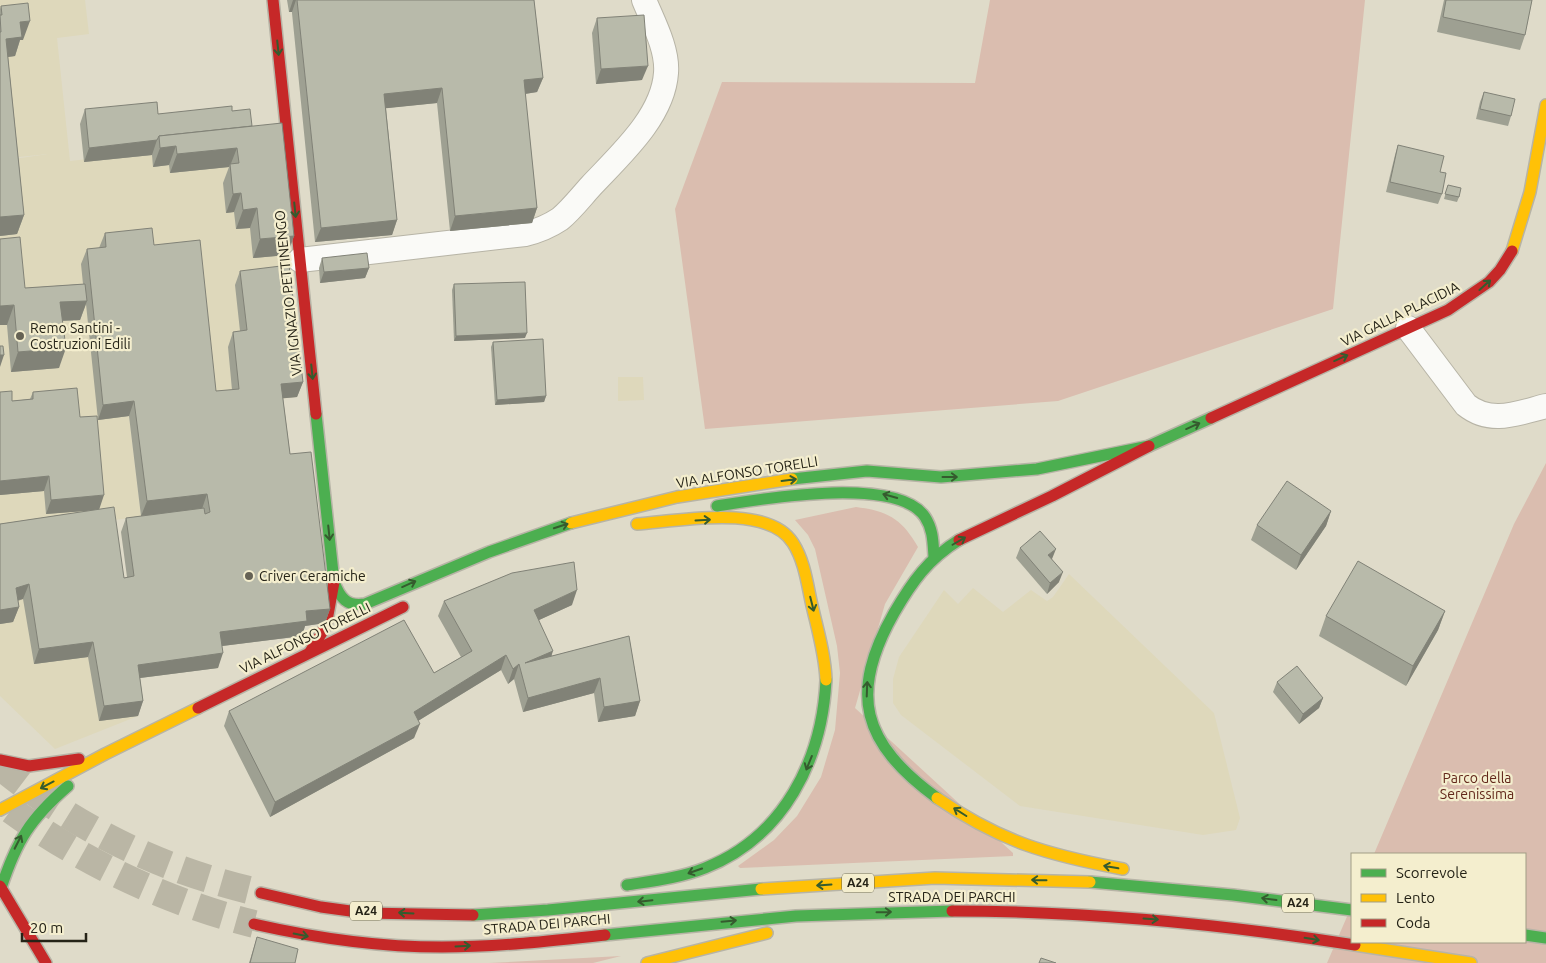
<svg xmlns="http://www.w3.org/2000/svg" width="1546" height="963" font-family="Ubuntu,sans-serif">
	<rect width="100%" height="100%" fill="#dfdbc9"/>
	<g fill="#ded8bb">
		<path d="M0,0h85l4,34 -32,4 13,123 210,-24 17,260 -168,19 12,100 -32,5 29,195 -83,33 -55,-53v-535l48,-7 -48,5z"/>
		<path d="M618,377h25l1,23 -26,1z"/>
		<path d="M1069,574l145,139 26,105 -4,12 -33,5 -183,-29 -119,-91 -8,-12v-24l6,-22 45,-67 14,14 15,-16 30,24 28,-22 16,11 6,-4z"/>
	</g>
	<g fill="#dabdaf">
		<path d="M990,0h375l-32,309 -275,92 -353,28 -30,-220 47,-127 253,1z"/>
		<path d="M1546,463v500h-219l25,-58v37h173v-88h-151l140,-330z"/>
		<path d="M856,507c32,4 46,12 62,40l-33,57 -30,104 158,145v3l-273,12 -2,-2 36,-26 23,-24 24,-39 14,-47 5,-57 -3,-27 -22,-97 -7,-14 -13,-15z"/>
		<path d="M621,956l-28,7h-104z"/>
	</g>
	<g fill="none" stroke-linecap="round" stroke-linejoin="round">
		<g stroke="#bab6a5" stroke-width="28" stroke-dasharray="28 14" stroke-linecap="butt">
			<path d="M0,766c79,65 162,104 261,127"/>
			<path d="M11,810c73,53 156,92 243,114"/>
		</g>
		<defs>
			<g id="street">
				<path d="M300,260l225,-26c13,-3 23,-7 35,-15 11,-9 21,-22 31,-33 29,-31 72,-69 75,-113 2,-24 -13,-51 -22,-73"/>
				<path d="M1408,328l58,77c25,20 52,8 80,1"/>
			</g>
			<g id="fast">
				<path d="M316,414l18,168c6,16 13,25 31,22l124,-52 82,-29"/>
				<path d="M792,479l75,-8 74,6 96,-8 112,-23 62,-28"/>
				<path d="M717,506c44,-7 180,-31 208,11 8,12 8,25 9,40"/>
				<path d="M937,798c-75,-55 -89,-104 -43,-185 18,-31 34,-54 65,-73"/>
				<path d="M1090,882l143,13 119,15"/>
				<path d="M627,885c26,-4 53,-7 78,-17 79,-31 117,-108 121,-188"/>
				<path d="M1,888c16,-48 29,-69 67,-102"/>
				<path d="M473,915l75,-5 213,-21"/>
				<path d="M605,935l191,-19 156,-5"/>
				<path d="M1525,935l21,3"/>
			</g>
			<g id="slow">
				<path d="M1512,251l18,-59 16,-87"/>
				<path d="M571,523l106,-26 115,-18"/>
				<path d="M637,524c41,-3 131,-21 156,19 11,17 14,39 18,58 6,27 14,52 15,79"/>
				<path d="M937,798c64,44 111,57 186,71"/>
				<path d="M0,810l105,-56 93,-46"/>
				<path d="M761,889l174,-11 155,4"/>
				<path d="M1355,945l116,18"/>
				<path d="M647,963l120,-30"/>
			</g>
			<g id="jam">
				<path d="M273,0l43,414"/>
				<path d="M1211,418l237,-108 41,-28 11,-12 12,-19"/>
				<path d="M959,540l93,-44 97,-50"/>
				<path d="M310,652l16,-26 8,-44"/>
				<path d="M198,708l205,-101"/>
				<path d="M0,760l29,6 50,-7"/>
				<path d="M0,886l46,77"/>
				<path d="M261,893l60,14 44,6 108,2"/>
				<path d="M952,911c135,0 269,13 403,34"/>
				<path d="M254,924c62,14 125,23 188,23 55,0 109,-6 163,-12"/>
			</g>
		</defs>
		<use href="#street" stroke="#b7b4a6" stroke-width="26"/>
		<use href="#fast" stroke="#b7b4a6" stroke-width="14"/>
		<use href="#slow" stroke="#b7b4a6" stroke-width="14"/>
		<use href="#jam" stroke="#b7b4a6" stroke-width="14"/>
		<use href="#street" stroke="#fafaf7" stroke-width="24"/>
		<use href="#fast" stroke="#4caf50" stroke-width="11"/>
		<use href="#slow" stroke="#ffc107" stroke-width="11"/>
		<use href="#jam" stroke="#c62828" stroke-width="11"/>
	</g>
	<g fill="#9ea092">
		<path d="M287,0h247l9,78 -6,14 -12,2 12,114 -5,15 -82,8 -13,-128 -51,5 11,112 -5,15 -77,7 -23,-229v-1h-3z"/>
		<path d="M1444,0h88l-7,35 -5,15 -83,-18z"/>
		<path d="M1,6l22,34h-3l-5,16 -7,1 16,158 -7,19 -17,2v-227z"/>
		<path d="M597,18l45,62 -46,4 -4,-51z"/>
		<path d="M1484,92l27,24 -3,10 -32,-7 4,-17z"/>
		<path d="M85,109l73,5 74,-3 20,15 42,110 -7,19 -34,3 -3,-30 -14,1 -2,-17 -8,1 -3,-30 6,-16 -59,6 -1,-8 -16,2 -1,-12 -68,7 -4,-38z"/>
		<path d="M1398,145l42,27 2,22 -4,10 -52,-12 9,-37z"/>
		<path d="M1448,185l11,12 -2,5 -13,-3z"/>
		<path d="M105,233l49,12 62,146 16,-1 -4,-43 5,-15 7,-1 -5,-46 5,-14 63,111 -6,15 -14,1 7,56 40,155 -5,14 -20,3 -3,10 -80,10 -4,22 -78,10 3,23 -5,15 -39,5 -11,-64 -54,7 -11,-65 -5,2 1,6 -6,15 -13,2v-100l94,-14 -48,4 -2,-23 -44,4v-103l12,9 18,-2 3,-7 47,25 19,92 25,69 3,-1 -6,-45 5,-14 15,-2 -12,-100 -31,4 -12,-116 -6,16 -17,1 -4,47 -48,4 -4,-47h-7l25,-37 58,-4 -2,-20 6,-15 12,-1z"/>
		<path d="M322,258l47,10 -4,10 -45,5 -1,-15z"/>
		<path d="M454,284l71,54 -71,3 -2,-51z"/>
		<path d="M493,342l53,54 -2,6 -49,3 -4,-58z"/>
		<path d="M1331,511l-5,15 -30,44 -45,-30 6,-15z"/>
		<path d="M1020,548l32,11 7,23 -12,12 -31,-36z"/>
		<path d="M444,601l128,4 -33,15 13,36 77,-20 11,65 -5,15 -37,6 -4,-29 -71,19 -9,-33 -6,5 -7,-14 -83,51 -4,17 -144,79 -46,-91 5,-15 205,-38 27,-16 -23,-41z"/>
		<path d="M1445,611l-7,19 -32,56 -87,-50 7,-20z"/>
		<path d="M1277,682l46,16 -4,10 -20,16 -26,-32z"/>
		<path d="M257,937l38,26h-46z"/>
	</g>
	<g fill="#818277">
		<path d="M293,0h3l-4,12h-3z"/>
		<path d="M30,21l-7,19h-3l-5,16 -15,2 6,-19 14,-17z"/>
		<path d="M648,66l-6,14 -46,4 5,-15z"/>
		<path d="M543,78l-6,14 -19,3 6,-15z"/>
		<path d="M442,88l-5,15 -58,6 5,-15z"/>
		<path d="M157,140l-5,15 -68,7 5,-14z"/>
		<path d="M176,146l-7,19 -16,2 7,-19z"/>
		<path d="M237,148l-7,18v-2l-1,3 -59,6 7,-19z"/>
		<path d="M241,193l-7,19 -8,1 7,-19z"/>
		<path d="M257,208l-7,20 -14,1 7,-19z"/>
		<path d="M537,208l-5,15 -82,8 5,-15z"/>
		<path d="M24,215l-7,19 -17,2v-19z"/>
		<path d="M397,220l-5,15 -77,7 6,-14z"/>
		<path d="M294,236l-7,19 -34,3 7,-19z"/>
		<path d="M369,268l-4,10 -45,5 4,-11z"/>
		<path d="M87,301l-7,19 -27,1 7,-19z"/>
		<path d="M14,305l-7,20h-7v-19z"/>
		<path d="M527,333l-2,5 -71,3 2,-5z"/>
		<path d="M66,348l-7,20 -48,4 7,-20z"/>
		<path d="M0,355h4l-4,12z"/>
		<path d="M303,382l-6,15 -21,2 5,-15z"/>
		<path d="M546,396l-2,6 -49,3 2,-5z"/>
		<path d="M134,401l-5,15 -31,4 5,-15z"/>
		<path d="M49,476l-5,15 -44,4v-14z"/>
		<path d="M207,494l-5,15 -61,7 6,-15z"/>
		<path d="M104,495l-5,15 -53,4 5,-14z"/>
		<path d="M1331,511l-5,15 -30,44 5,-15z"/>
		<path d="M1056,549l-4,10 -8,6 4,-10z"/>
		<path d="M1063,572l-4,10 -12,12 3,-11z"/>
		<path d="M29,584l-6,15 -13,3 6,-14z"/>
		<path d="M577,590l-5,15 -44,20 6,-15z"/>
		<path d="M19,607l-6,15 -13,2v-14z"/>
		<path d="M330,609l-5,14 -20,3 -3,10 -88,11 6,-15 86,-21z"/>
		<path d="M1445,611l-7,19 -32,56 7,-20z"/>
		<path d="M93,642l-5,15 -54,7 5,-15z"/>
		<path d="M553,651l-5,15 -23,-3z"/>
		<path d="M223,653l-5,15 -86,11 6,-14z"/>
		<path d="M506,655l-5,15 -93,57 6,-15z"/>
		<path d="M519,664l-5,15 -6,5 5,-15z"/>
		<path d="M600,678l-6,15 -71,19 5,-14z"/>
		<path d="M1323,698l-4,10 -20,16 4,-10z"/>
		<path d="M143,701l-5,15 -39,5 5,-15z"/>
		<path d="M640,701l-5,15 -37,6 6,-15z"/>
		<path d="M420,724l-6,14 -144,79 5,-15z"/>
	</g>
	<g fill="#b8baaa" stroke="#818277">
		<path d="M297,0h237l9,78 -19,2 13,128 -82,8 -13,-128 -58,6 13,126 -76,8z"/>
		<path d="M1446,0h86l-7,35 -82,-18z"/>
		<path d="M28,3l2,18 -10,1 2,15 -16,2 18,176 -24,2v-185h1l-1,-17h2l-1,-9z"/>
		<path d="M644,15l4,51 -47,3 -4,-51z"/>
		<path d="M1484,92l31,7 -4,17 -31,-7z"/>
		<path d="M157,102l1,12 74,-8v5l18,-2 2,17 -93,10 -2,4 -68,8 -4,-39z"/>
		<path d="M282,123l12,113 -34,3 -3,-31 -14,2 -2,-17 -8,1 -3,-30 9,-1 -2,-15 -60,6 -1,-8 -16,2 -1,-12z"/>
		<path d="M1398,145l46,11 -4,16 6,1 -4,21 -52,-12z"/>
		<path d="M1448,185l13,3 -2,9 -14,-3z"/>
		<path d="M152,228l2,17 46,-5 16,151 23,-2 -6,-57 14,-2 -7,-59 49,-6 14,117 -22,2 9,70 21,-2 19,157 -24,2 1,10 -87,11 3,21 -85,12 5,36 -39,5 -11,-64 -54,7 -10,-65 -13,4 3,19 -19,3v-86l114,-17 10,71 10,-2 -8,-58 78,-10 1,6 5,-2 -3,-18 -60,7 -13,-100 -31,4 -16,-156 19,-2 -1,-14z"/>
		<path d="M20,237l5,51 60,-4 2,17 -27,1 6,46 -48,4 -4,-47 -14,1v-67z"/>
		<path d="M367,253l2,15 -45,4 -2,-14z"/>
		<path d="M525,282l2,51 -71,3 -2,-52z"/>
		<path d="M543,339l3,57 -49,4 -4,-58z"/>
		<path d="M0,346h3l1,9h-4z"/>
		<path d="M77,388l3,29 17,-1 7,79 -53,5 -2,-24 -49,5v-89l12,-1v10l21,-2v-7z"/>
		<path d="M1287,481l44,30 -30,44 -44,-30z"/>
		<path d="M1040,531l16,18 -8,6 15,17 -13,11 -30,-35z"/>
		<path d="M1358,561l87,50 -32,55 -87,-50z"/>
		<path d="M574,562l3,28 -43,20 19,41 -28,12 104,-27 11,65 -36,6 -4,-29 -72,20 -9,-34 -6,5 -7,-14 -92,57 6,12 -145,78 -46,-91 175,-91 30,53 38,-22 -28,-50 68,-28z"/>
		<path d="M1297,666l26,32 -20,16 -26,-32z"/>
		<path d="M257,937l41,12 -3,14h-45z"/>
		<path d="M1041,958l15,5h-17z"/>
	</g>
	<defs><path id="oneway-shaft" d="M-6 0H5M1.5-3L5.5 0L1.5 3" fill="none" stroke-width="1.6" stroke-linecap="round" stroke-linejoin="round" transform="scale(1.25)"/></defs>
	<g stroke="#355b2e">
		<use href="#oneway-shaft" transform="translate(278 48) rotate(84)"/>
		<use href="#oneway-shaft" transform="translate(295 210) rotate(84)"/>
		<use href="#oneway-shaft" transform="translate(1485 285) rotate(-42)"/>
		<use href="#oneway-shaft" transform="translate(1341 358) rotate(-24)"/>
		<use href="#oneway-shaft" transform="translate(312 372) rotate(84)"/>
		<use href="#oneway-shaft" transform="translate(1193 426) rotate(-24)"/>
		<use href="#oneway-shaft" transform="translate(950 477)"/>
		<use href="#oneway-shaft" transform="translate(789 480) rotate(-7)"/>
		<use href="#oneway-shaft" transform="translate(890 496) rotate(-164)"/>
		<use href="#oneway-shaft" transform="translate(703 520) rotate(-3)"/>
		<use href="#oneway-shaft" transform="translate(561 526) rotate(-18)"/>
		<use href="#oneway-shaft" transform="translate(329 533) rotate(84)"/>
		<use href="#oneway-shaft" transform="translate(959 541) rotate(-30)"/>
		<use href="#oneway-shaft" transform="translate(409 584) rotate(-24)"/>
		<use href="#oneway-shaft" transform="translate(812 604) rotate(76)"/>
		<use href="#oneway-shaft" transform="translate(867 689) rotate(-88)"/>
		<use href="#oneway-shaft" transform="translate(809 763) rotate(112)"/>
		<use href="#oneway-shaft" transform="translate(47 785) rotate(152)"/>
		<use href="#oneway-shaft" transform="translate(960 812) rotate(-148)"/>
		<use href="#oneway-shaft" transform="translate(18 842) rotate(-63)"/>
		<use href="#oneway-shaft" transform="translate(1111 867) rotate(-170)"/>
		<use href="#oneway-shaft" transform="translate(695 871) rotate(161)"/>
		<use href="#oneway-shaft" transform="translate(1039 880) rotate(-179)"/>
		<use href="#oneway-shaft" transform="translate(824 885) rotate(176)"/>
		<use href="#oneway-shaft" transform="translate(1269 899) rotate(-172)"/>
		<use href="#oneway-shaft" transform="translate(645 901) rotate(174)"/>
		<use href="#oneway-shaft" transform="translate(884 912) rotate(-1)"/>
		<use href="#oneway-shaft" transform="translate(406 913) rotate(-177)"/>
		<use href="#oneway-shaft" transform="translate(1151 919) rotate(4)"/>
		<use href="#oneway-shaft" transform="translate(729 921) rotate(-5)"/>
		<use href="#oneway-shaft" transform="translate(301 935) rotate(11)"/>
		<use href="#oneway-shaft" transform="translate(1312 939) rotate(9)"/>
		<use href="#oneway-shaft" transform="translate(463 946) rotate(-3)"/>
	</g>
	<g fill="#666355" stroke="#f4eece" stroke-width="2">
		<circle cx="20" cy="336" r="5"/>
		<circle cx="249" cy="576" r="5"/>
	</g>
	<g text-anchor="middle" stroke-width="4.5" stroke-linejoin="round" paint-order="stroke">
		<g fill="#f4eece" stroke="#63604e" stroke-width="1">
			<rect x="842" y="873.5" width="32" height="19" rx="4"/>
			<rect x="1282" y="893.5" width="32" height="19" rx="4"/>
			<rect x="350" y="901.5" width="32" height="19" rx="4"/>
		</g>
		<g font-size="12" font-weight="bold" fill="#252317">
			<text x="858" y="887">A24</text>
			<text x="1298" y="907">A24</text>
			<text x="366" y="915">A24</text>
		</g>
		<g font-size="14" fill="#252317" stroke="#f4eece">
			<text transform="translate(288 293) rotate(-96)" y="5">VIA IGNAZIO PETTINENGO</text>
			<text transform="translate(1400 314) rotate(-26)" y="5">VIA GALLA PLACIDIA</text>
			<text transform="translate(747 472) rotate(-9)" y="5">VIA ALFONSO TORELLI</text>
			<text transform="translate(305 638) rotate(-26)" y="5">VIA ALFONSO TORELLI</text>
			<text x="952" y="902">STRADA DEI PARCHI</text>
			<text transform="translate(547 924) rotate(-5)" y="5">STRADA DEI PARCHI</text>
		</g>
		<g font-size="14" fill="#252317" stroke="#f4eece" text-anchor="start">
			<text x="30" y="333">Remo Santini -<tspan x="30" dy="16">Costruzioni Edili</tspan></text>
			<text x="259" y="581">Criver Ceramiche</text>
		</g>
		<g font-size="14" fill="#62271a" stroke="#f4eece">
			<text x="1477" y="783">Parco della<tspan x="1477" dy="16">Serenissima</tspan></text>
		</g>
	</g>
	<rect x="1351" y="853" width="175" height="90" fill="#f4eece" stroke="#a19d85"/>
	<rect x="1361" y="869" width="25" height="8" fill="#4caf50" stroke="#a19d85"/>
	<text x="1396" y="878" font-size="15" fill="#252317">Scorrevole</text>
	<rect x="1361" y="894" width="25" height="8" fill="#ffc107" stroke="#a19d85"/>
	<text x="1396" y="903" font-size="15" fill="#252317">Lento</text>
	<rect x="1361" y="919" width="25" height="8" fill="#c62828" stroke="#a19d85"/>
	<text x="1396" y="928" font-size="15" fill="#252317">Coda</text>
	<path d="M22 933v8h64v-8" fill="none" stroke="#252317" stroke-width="2.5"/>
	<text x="30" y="933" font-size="15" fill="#252317" stroke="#f4eece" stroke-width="4" paint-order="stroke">20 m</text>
</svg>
